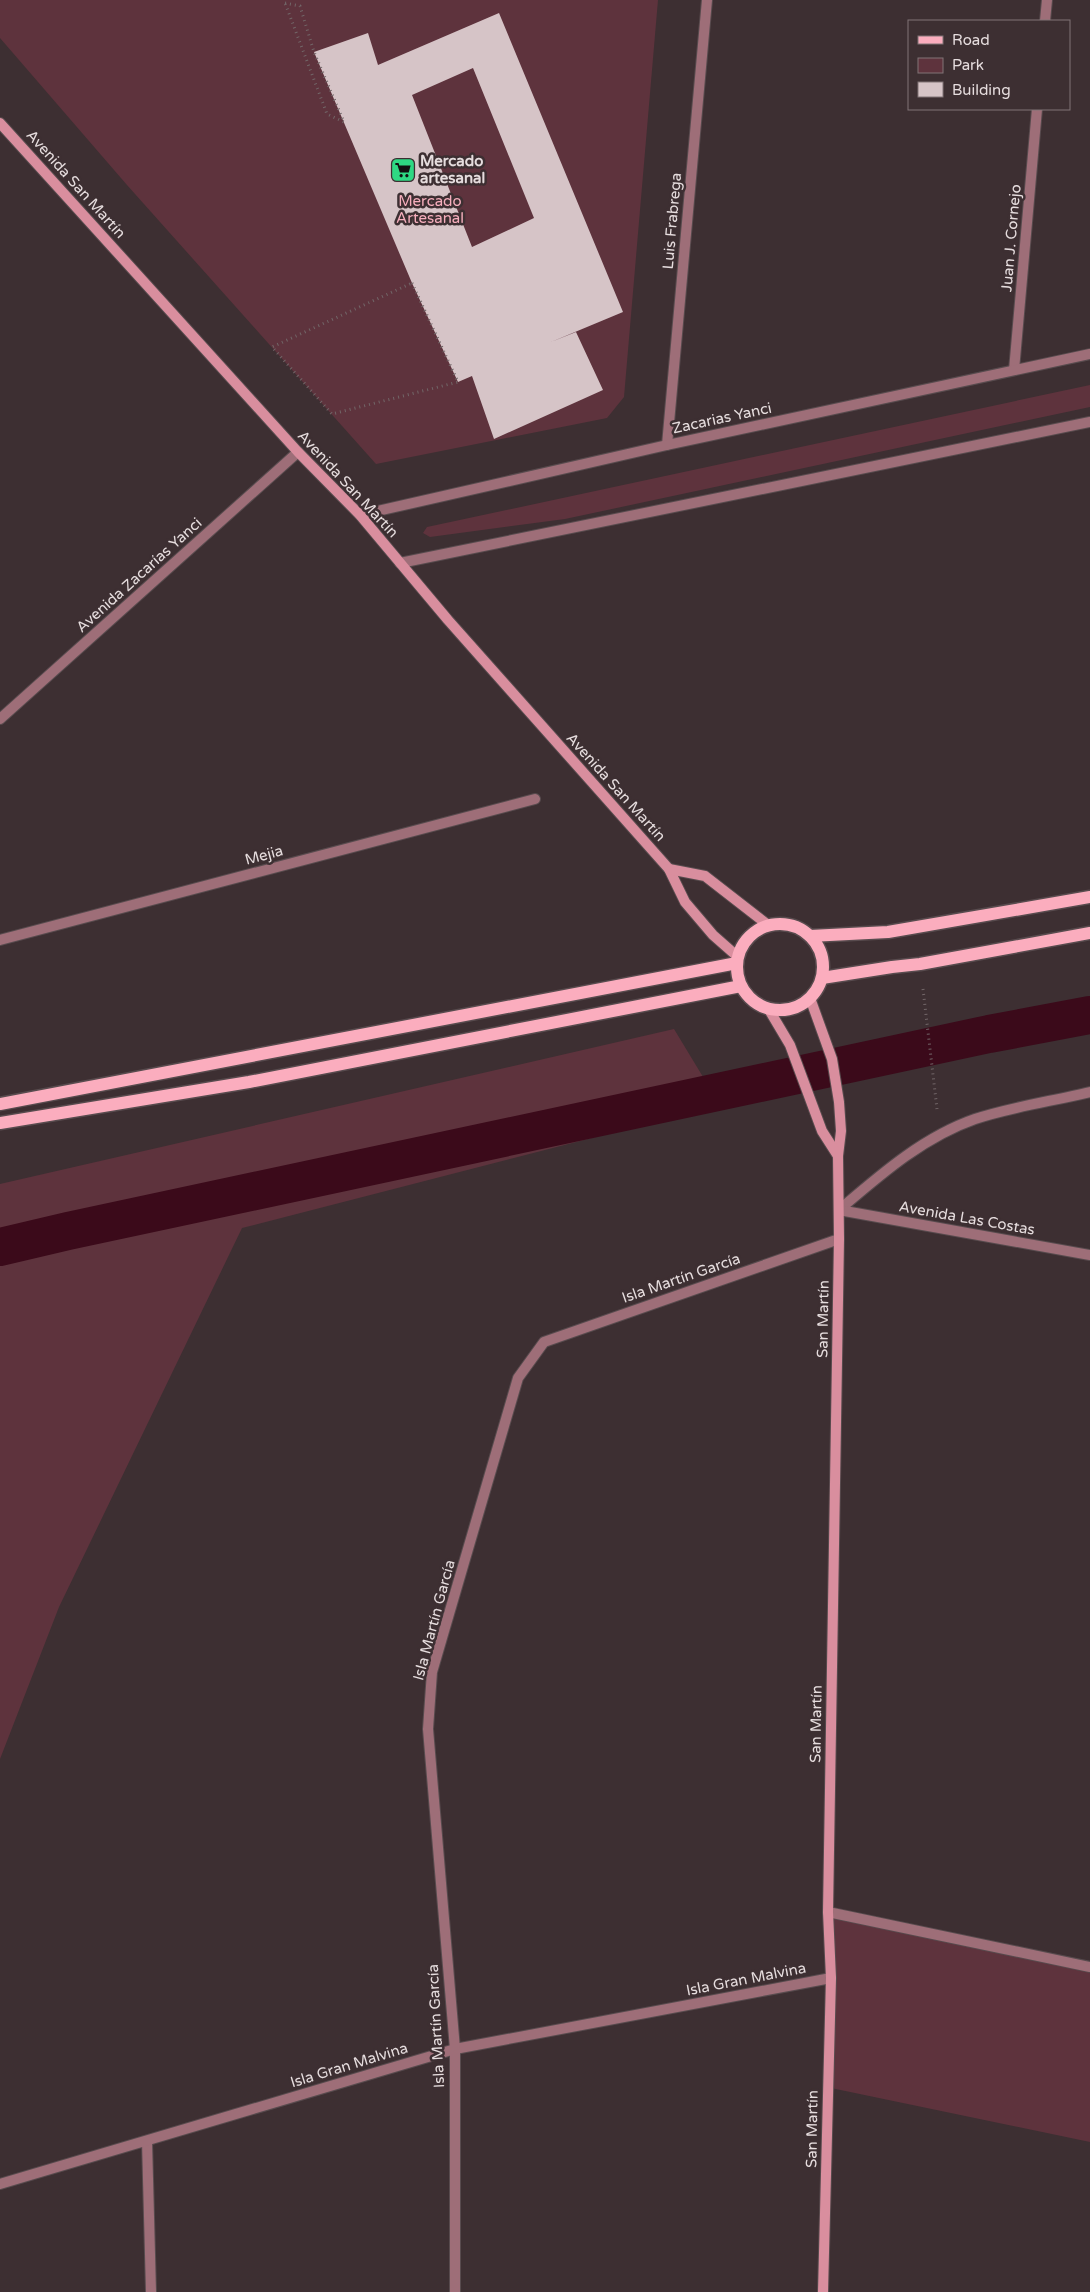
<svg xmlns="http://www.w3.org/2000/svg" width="1090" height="2292" font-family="'Varela Round',sans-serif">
	<rect width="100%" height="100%" fill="#3d2f32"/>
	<g fill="#5e333d">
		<path d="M0,0h658l-34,397 -17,21 -231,46 -249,-279 -127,-147z"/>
		<path d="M1090,385v22l-525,112 -135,18 -7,-4 4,-6z"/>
		<path d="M674,1029l46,76 -478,123 -183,379 -59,152v-575z"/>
		<path d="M830,1915l260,55v172l-259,-54z"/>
	</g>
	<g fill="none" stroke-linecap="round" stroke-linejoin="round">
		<path stroke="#3b0a1a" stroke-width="38" d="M0,1247l68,-16 921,-197 101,-19"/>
	</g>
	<path fill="#d6c4c7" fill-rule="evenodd" d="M499,13l124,299 -72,30 25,-10 27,58 -109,49 -22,-63 -14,6 -46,-99 -98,-231 54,-19 10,32zM473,68l61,150 -62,29 -60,-152z"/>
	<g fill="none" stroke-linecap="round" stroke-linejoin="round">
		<defs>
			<g id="minor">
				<path d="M1045,21l2,-21"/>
				<path d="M1014,370l23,-261"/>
				<path d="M667,445l40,-445"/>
				<path d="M0,719l298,-267"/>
				<path d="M0,940l535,-141"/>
				<path d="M839,1210c41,-35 84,-73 136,-91 36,-12 78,-18 115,-27"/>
				<path d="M839,1210l251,45"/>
				<path d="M828,1912l262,55"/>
				<path d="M147,2141l4,151"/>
				<path d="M0,2184l455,-135 376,-71"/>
				<path d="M455,2292v-243l-27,-320 4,-57 86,-294 26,-36 295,-103"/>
			</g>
			<g id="tertiary">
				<path d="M360,515l307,-70 423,-91"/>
				<path d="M400,563l690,-141"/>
			</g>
			<g id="secondary">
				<path d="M0,123l298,329 62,63 88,105 221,249 16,33 28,33 25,22"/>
				<path d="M669,869l36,7 63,49"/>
				<path d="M810,998l22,61 7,43 2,29 -3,25 1,83 -11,673 3,66 -8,314"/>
				<path d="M768,1008l22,37 32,86 16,25"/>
			</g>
			<g id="primary">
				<circle cx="780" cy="967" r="43"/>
				<path d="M810,936l78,-4 202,-35"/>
				<path d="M822,978l70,-11 28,-3 170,-31"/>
				<path d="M0,1104l737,-141"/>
				<path d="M0,1123l249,-41 492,-96"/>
			</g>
		</defs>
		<use href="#minor" stroke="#584b4e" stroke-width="12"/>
		<use href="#tertiary" stroke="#584b4e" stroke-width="12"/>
		<use href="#secondary" stroke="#584b4e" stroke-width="12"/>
		<use href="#primary" stroke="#584b4e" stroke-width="15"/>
		<g stroke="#726668" stroke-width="3" stroke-dasharray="1 4" stroke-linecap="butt">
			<path d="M285,3l15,3 14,46 30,70 -17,-8z"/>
			<path d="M412,283l46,99 -126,32 -60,-67z"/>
			<path d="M923,989l14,120"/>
		</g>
		<use href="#minor" stroke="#9e6e78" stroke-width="10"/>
		<use href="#tertiary" stroke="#9e6e78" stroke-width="10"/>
		<use href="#secondary" stroke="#d98e9e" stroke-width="10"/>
		<use href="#primary" stroke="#fbadbe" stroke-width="12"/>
	</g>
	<defs>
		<symbol id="supermarket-square" viewBox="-11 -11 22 22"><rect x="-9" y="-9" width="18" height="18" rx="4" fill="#2ed883" stroke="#3d2f32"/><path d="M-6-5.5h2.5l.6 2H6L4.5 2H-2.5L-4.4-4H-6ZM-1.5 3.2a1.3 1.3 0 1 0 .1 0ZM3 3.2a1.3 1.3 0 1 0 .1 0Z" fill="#111"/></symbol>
	</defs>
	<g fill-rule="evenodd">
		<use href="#supermarket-square" x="389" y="156" width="28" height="28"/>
	</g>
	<g text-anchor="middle" stroke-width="5" stroke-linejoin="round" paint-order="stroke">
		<g font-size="15" font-weight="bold" fill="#e6ddde" stroke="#3d2f32" text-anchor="start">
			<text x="420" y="166">Mercado<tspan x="420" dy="17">artesanal</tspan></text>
		</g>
		<g font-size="15" fill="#e6ddde" stroke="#3d2f32">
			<text transform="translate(76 184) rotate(48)" y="5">Avenida San Martín</text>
			<text transform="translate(672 221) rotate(-85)" y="5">Luis Frabrega</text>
			<text transform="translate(1011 238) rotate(-85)" y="5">Juan J. Cornejo</text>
			<text transform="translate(722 418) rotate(-12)" y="5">Zacarias Yanci</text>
			<text transform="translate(348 484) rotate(47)" y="5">Avenida San Martín</text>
			<text transform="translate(139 575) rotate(-42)" y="5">Avenida Zacarías Yanci</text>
			<text transform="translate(616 787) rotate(48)" y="5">Avenida San Martín</text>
			<text transform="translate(264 855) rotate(-15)" y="5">Mejia</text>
			<text transform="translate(967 1218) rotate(10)" y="5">Avenida Las Costas</text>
			<text transform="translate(681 1278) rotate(-19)" y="5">Isla Martín García</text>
			<text transform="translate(823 1319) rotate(-89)" y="5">San Martín</text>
			<text transform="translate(434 1620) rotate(-75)" y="5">Isla Martín García</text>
			<text transform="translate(816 1724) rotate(-89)" y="5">San Martín</text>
			<text transform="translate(746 1979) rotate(-11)" y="5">Isla Gran Malvina</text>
			<text transform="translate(436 2026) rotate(-93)" y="5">Isla Martín García</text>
			<text transform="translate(349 2065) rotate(-17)" y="5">Isla Gran Malvina</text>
			<text transform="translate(812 2129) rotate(-89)" y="5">San Martín</text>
		</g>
		<g font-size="15" fill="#f6aebd" stroke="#3d2f32">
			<text x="430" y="206">Mercado<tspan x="430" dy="17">Artesanal</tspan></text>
		</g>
	</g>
	<rect x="908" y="20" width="162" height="90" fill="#3d2f32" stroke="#817577"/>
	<rect x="918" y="36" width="25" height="8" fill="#fbadbe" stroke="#817577"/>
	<text x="952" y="45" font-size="15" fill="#e6ddde">Road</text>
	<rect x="918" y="58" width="25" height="15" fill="#5e333d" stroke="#817577"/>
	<text x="952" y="70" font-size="15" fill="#e6ddde">Park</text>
	<rect x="918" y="82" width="25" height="15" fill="#d6c4c7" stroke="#817577"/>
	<text x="952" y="95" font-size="15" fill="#e6ddde">Building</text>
</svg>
